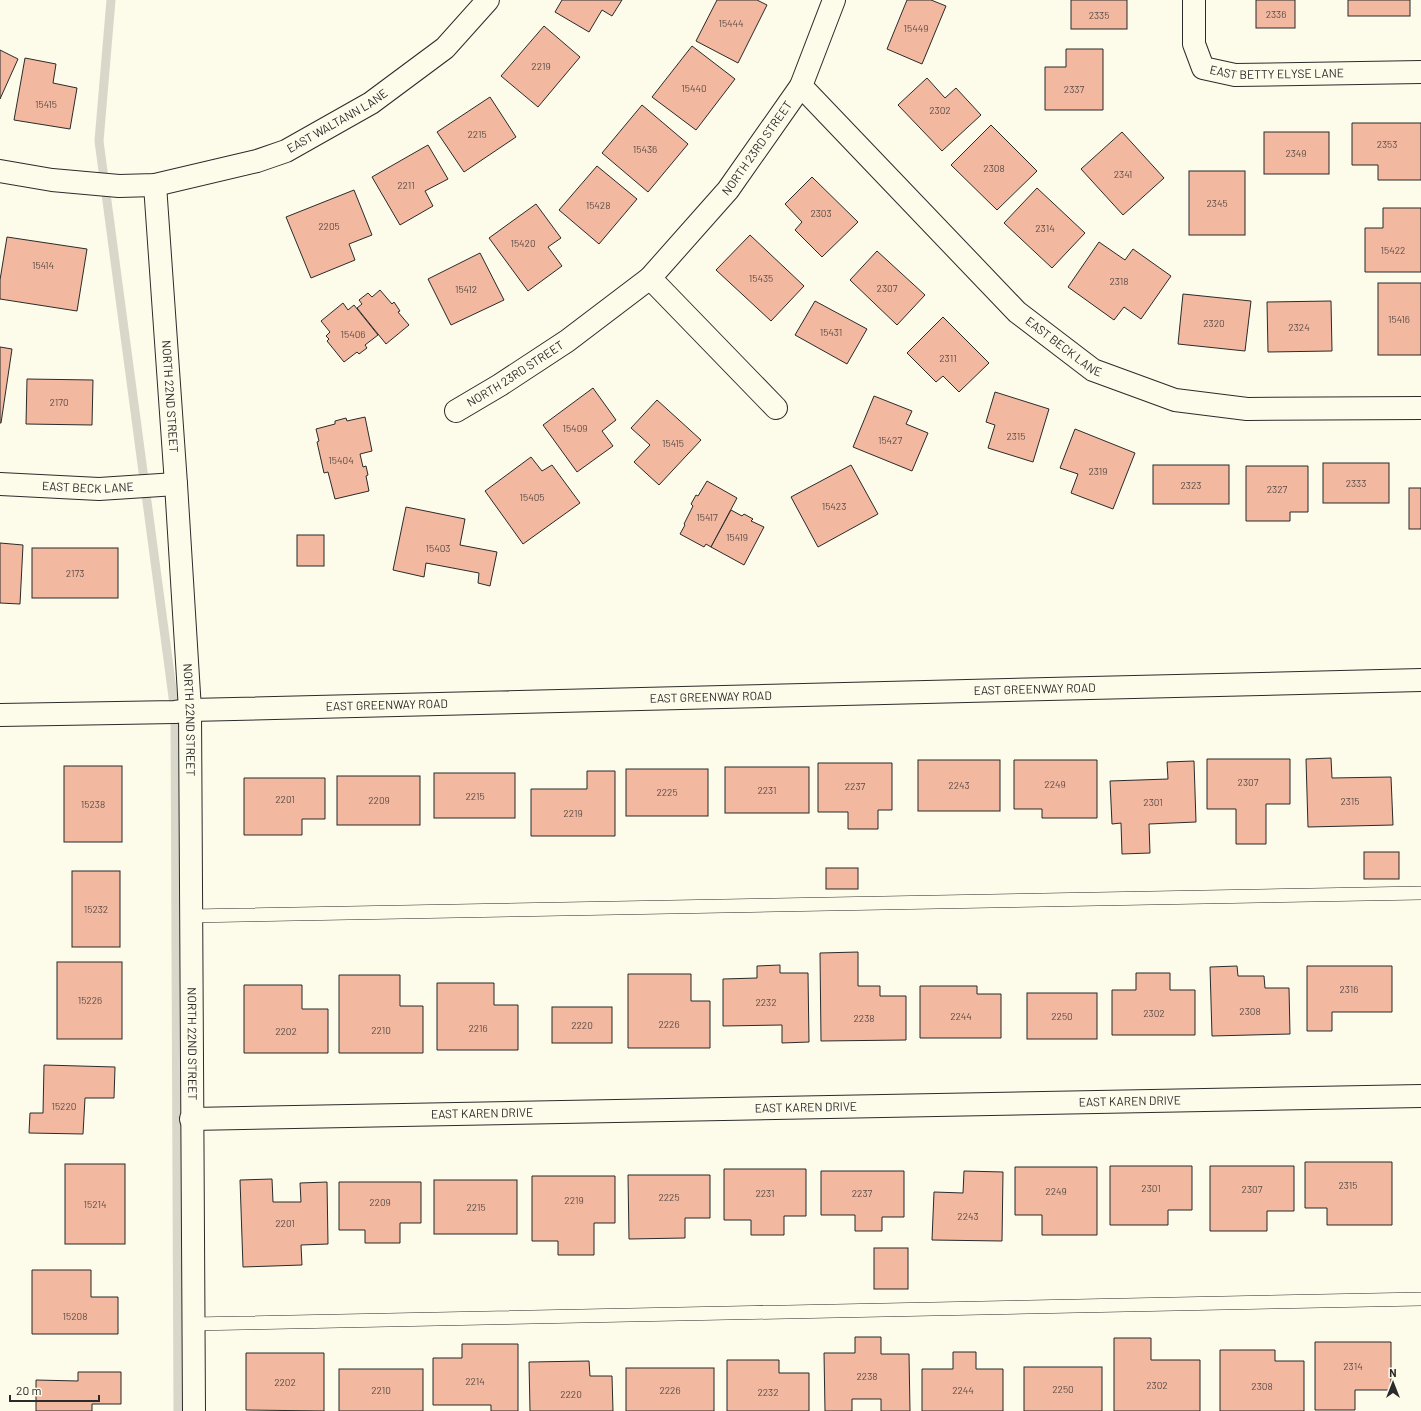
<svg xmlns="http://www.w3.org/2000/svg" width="1421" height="1411" font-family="Barlow,sans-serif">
	<rect width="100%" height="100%" fill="#fdfbea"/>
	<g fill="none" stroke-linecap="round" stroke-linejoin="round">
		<path stroke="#d8d7c9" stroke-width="9" d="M111,0l-12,141 76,571 3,699"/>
	</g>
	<g fill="#f2b8a0" stroke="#2b2b2b">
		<path d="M562,0h60l-10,16 -10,-6 -13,22 -34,-20z"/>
		<path d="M717,0h40l10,5 -29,58 -42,-22z"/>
		<path d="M907,0h24l15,6 -24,58 -35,-15z"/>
		<rect x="1071" y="0" width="56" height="29"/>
		<rect x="1256" y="0" width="39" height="28"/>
		<rect x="1348" y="0" width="62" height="16"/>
		<path d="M544,26l36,31 -42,50 -37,-31z"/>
		<path d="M692,46l43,33 -39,51 -44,-33z"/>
		<path d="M1066,49h37v61h-58v-43h21z"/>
		<path d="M0,50l18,9 -18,40z"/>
		<path d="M25,58l31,6 -3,19 24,5 -7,41 -56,-9z"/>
		<path d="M927,78l18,20 11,-10 25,27 -39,36 -44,-46z"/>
		<path d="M490,97l26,40 -52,35 -27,-40z"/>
		<path d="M642,105l46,39 -40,48 -46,-39z"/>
		<path d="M1352,123h69v57h-43v-15h-26z"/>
		<path d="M991,125l46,46 -40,39 -46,-45z"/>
		<path d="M1122,132l42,46 -41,37 -42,-46z"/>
		<rect x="1264" y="132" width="65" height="42"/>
		<path d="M428,145l20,34 -23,12 8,15 -33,19 -28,-48z"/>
		<path d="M597,166l40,33 -38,45 -40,-34z"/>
		<rect x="1189" y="171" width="56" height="64"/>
		<path d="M812,177l46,45 -36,35 -27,-27 7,-8 -17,-18z"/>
		<path d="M1037,188l48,45 -33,35 -48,-45z"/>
		<path d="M354,190l18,45 -23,9 6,16 -44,18 -25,-61z"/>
		<path d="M536,204l25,34 -13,9 14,19 -34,25 -39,-53z"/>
		<path d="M1383,208h38v64h-56v-44h18z"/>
		<path d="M750,235l54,51 -33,35 -55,-51z"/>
		<path d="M7,237l80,12 -10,62 -77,-12v-19z"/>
		<path d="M1099,242l26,18 8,-11 38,27 -30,43 -17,-12 -10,13 -46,-33z"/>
		<path d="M877,251l48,44 -28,30 -47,-45z"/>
		<path d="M480,253l24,47 -53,25 -23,-46z"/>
		<rect x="1378" y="283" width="43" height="72"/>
		<path d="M380,290l12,14 2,-2 6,9 -2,1 11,13 -23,19 -29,-36 5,-4 -3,-4 9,-7 4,4z"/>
		<path d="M1183,294l68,7 -6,50 -67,-7z"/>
		<path d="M815,301l52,28 -20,35 -52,-29z"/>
		<path d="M1331,301l1,50 -64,1 -1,-50z"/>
		<path d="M343,303l5,7 6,-5 24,30 -13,10 2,3 -8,6 -2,-2 -13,10 -17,-21 2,-2 -3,-3 4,-4 -9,-11z"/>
		<path d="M943,317l46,46 -30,29 -16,-16 -7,6 -29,-29z"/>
		<path d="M0,347l12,2 -11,74h-1z"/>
		<path d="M27,379l66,1 -1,45 -66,-1z"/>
		<path d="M593,388l23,32 -14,11 11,15 -36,26 -34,-47z"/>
		<path d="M995,392l54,17 -16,53 -45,-14 7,-23 -9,-3z"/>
		<path d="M874,396l38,15 -6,13 22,9 -16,38 -59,-24z"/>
		<path d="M657,400l44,40 -42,45 -25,-23 16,-17 -19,-17z"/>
		<path d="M365,417l7,34 -12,3 3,13 3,-1 2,9 -2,1 3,15 -34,8 -7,-27 -4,1 -7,-31 2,-1 -3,-12 19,-5v-3l11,-3 1,3z"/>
		<path d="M1075,429l60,24 -22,56 -42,-16 7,-19 -18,-6z"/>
		<path d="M531,457l11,14 10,-6 28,38 -57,41 -38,-53z"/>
		<rect x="1323" y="463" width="66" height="40"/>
		<path d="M851,465l27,49 -60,33 -27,-50z"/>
		<rect x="1153" y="465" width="76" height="39"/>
		<path d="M1246,466h62v46h-18v9h-44z"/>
		<path d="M707,481l30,17 -26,49 -5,-3 -2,3 -24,-13 5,-9 -1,-1 9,-18 -2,-2 5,-9 2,1z"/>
		<rect x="1409" y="488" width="12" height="41"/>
		<path d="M406,507l59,12 -5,26 37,7 -7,34 -12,-3 1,-10 -53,-10 -2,14 -31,-7z"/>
		<path d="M731,510l11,6 2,-2 9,5 -2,2 13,6 -20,38 -33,-18z"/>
		<rect x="297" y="535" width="27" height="31"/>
		<path d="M0,543l23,2 -3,59 -20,-1z"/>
		<rect x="32" y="548" width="86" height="50"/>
		<path d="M1331,758l1,20 59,-1 2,48 -85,2 -2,-68z"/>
		<path d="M1207,759h83v45h-24v40h-30v-35h-29z"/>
		<rect x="918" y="760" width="82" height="51"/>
		<path d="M1014,760h83v58h-55v-9h-28z"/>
		<path d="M1194,761l2,61 -47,2 1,29 -28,1 -1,-31 -9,1 -2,-43 58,-2 -1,-17z"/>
		<path d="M818,763h74v47h-14v19h-30v-17h-30z"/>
		<rect x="64" y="766" width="58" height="76"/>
		<rect x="725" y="767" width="84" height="46"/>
		<rect x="626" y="769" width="82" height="47"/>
		<path d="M587,771h28v65h-84v-47h56z"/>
		<rect x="434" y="773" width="81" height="45"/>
		<rect x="337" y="776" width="83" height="49"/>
		<path d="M244,778h81v41h-23v16h-58z"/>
		<rect x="1364" y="852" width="35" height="27"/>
		<rect x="826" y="868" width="32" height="21"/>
		<rect x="72" y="871" width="48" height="76"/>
		<path d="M858,952v34h22v10h26v44l-85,1 -1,-88z"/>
		<rect x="57" y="962" width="65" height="77"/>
		<path d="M780,965v8h28l1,69 -27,1v-18l-59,1v-47l34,-1v-12z"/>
		<path d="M1237,966l1,10h26l1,12h24l1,46 -78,2 -2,-69z"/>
		<path d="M1307,966h85v46h-60v19h-25z"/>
		<path d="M1136,973h34v17h25v45h-83v-45h24z"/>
		<path d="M628,974h63v27h19v47h-82z"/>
		<path d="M339,975h61v31h23v47h-84z"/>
		<path d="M437,983h57v22h24v45h-81z"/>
		<path d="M244,985h58v24h26v44h-84z"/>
		<path d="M920,986h57v8h24v44h-81z"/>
		<rect x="1027" y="993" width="70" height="46"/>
		<rect x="552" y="1007" width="60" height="36"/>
		<path d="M44,1065l71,2 -1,31h-29l-2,36 -54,-1 1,-20h13z"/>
		<path d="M1305,1162h87v63h-65v-17h-22z"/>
		<rect x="65" y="1164" width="60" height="80"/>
		<path d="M1110,1166h82v44h-24v15h-58z"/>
		<path d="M1210,1166h84v45h-27v20h-57z"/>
		<path d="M1015,1167h82v68h-55v-20h-27z"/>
		<path d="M724,1169h82v47h-22v19h-33v-15h-27z"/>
		<path d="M821,1171h83v46h-22v14h-27v-16h-34z"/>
		<path d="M964,1171l39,1 -1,69 -70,-1 2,-48 29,1z"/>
		<path d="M628,1175h82v43h-25v20l-56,1z"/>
		<path d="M532,1176h83v47h-21v32h-36v-14h-26z"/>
		<path d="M272,1179l1,23h28l-1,-19 27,-1 1,62 -27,1 1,20 -59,2 -3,-87z"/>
		<rect x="434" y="1180" width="83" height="54"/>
		<path d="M339,1182h82v41h-21v20h-35v-13h-26z"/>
		<rect x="874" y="1248" width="34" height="41"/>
		<path d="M32,1270h59v27h27v37h-86z"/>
		<path d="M855,1337h26v17h28l1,57h-29v-12h-29v12h-27l-1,-58h31z"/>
		<path d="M1114,1338h37v22h49v51h-86z"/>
		<path d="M1315,1342h76v48h-36v20h-40z"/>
		<path d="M462,1344h56v67h-27v-6h-58v-47h29z"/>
		<path d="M1220,1350h55v11h29v50h-84z"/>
		<path d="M953,1352h23v17h27v42h-81v-42h31z"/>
		<path d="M246,1353h78v58l-78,-1z"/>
		<path d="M727,1360h52v13h30v38h-82z"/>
		<path d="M589,1361l1,15h22l1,35h-83l-1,-49z"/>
		<rect x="1024" y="1367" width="78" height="44"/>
		<rect x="626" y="1368" width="88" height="43"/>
		<rect x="339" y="1369" width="84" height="42"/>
		<path d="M78,1372h43v32h-29v7h-56v-31l42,1z"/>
	</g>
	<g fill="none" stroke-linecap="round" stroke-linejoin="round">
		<defs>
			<g id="service">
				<path d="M191,916l1230,-23"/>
				<path d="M192,1324l1229,-25"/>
			</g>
			<g id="minor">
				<path id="s1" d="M1194,0v44l9,24 32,7 186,-3"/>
				<path id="s2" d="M801,86l216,226 76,58 82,30 72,9 174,-1"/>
				<path id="s3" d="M0,171l52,9 67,6 36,-1 102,-24 29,-10 85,-48 74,-55 43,-48"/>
				<path id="s4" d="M155,185l21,299 14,226 4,701"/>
				<path d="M650,278l126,130"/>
				<path id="s5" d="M456,411l44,-26 67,-44 83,-63 78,-88 73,-104 33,-86"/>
				<path id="s6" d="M0,484l99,5 77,-5"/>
				<path id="s7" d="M191,1119l1230,-23"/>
			</g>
			<g id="tertiary">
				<path id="s8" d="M0,715l175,-3 15,-2 1231,-30"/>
			</g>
		</defs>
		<use href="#service" stroke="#2b2b2b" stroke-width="14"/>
		<use href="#minor" stroke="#2b2b2b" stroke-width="24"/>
		<use href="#tertiary" stroke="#2b2b2b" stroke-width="24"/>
		<use href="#service" stroke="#fdfbea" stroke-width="13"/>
		<use href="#minor" stroke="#fdfbea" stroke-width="22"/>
		<use href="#tertiary" stroke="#fdfbea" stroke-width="22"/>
	</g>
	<g text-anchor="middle" stroke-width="3" stroke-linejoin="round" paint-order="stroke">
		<g font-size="10" fill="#5d4e48">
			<text x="1276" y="18">2336</text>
			<text x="1099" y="19">2335</text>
			<text x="731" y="27">15444</text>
			<text x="916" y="32">15449</text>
			<text x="541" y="70">2219</text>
			<text x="694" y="92">15440</text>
			<text x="1074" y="93">2337</text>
			<text x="46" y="108">15415</text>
			<text x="940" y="114">2302</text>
			<text x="477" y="138">2215</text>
			<text x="1387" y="148">2353</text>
			<text x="645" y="153">15436</text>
			<text x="1296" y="157">2349</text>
			<text x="994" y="172">2308</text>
			<text x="1123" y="178">2341</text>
			<text x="406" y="189">2211</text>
			<text x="1217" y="207">2345</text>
			<text x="598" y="209">15428</text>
			<text x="821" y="217">2303</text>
			<text x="329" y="230">2205</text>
			<text x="1045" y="232">2314</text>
			<text x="523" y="247">15420</text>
			<text x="1393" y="254">15422</text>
			<text x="43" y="269">15414</text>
			<text x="761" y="282">15435</text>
			<text x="1119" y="285">2318</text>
			<text x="887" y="292">2307</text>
			<text x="466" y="293">15412</text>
			<text x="1399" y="323">15416</text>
			<text x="1214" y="327">2320</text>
			<text x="1299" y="331">2324</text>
			<text x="831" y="336">15431</text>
			<text x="353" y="338">15406</text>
			<text x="948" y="362">2311</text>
			<text x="59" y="406">2170</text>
			<text x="575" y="432">15409</text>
			<text x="1016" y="440">2315</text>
			<text x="890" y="444">15427</text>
			<text x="673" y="447">15415</text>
			<text x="341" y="464">15404</text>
			<text x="1098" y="475">2319</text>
			<text x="1356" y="487">2333</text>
			<text x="1191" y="489">2323</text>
			<text x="1277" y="493">2327</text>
			<text x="532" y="501">15405</text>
			<text x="834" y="510">15423</text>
			<text x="707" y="521">15417</text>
			<text x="737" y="541">15419</text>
			<text x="438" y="552">15403</text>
			<text x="75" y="577">2173</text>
			<text x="1248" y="786">2307</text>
			<text x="1055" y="788">2249</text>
			<text x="959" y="789">2243</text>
			<text x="855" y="790">2237</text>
			<text x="767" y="794">2231</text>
			<text x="667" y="796">2225</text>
			<text x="475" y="800">2215</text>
			<text x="285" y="803">2201</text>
			<text x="379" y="804">2209</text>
			<text x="1350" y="805">2315</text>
			<text x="1153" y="806">2301</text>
			<text x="93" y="808">15238</text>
			<text x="573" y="817">2219</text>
			<text x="96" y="913">15232</text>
			<text x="1349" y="993">2316</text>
			<text x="90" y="1004">15226</text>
			<text x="766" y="1006">2232</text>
			<text x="1250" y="1015">2308</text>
			<text x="1154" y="1017">2302</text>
			<text x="961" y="1020">2244</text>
			<text x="1062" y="1020">2250</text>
			<text x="864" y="1022">2238</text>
			<text x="669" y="1028">2226</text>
			<text x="582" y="1029">2220</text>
			<text x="478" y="1032">2216</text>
			<text x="381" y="1034">2210</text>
			<text x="286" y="1035">2202</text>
			<text x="64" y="1110">15220</text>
			<text x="1348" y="1189">2315</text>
			<text x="1151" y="1192">2301</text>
			<text x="1252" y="1193">2307</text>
			<text x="1056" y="1195">2249</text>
			<text x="765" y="1197">2231</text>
			<text x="862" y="1197">2237</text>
			<text x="669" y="1201">2225</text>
			<text x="574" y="1204">2219</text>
			<text x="380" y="1206">2209</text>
			<text x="95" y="1208">15214</text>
			<text x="476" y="1211">2215</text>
			<text x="968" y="1220">2243</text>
			<text x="285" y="1227">2201</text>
			<text x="75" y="1320">15208</text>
			<text x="1353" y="1370">2314</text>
			<text x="867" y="1380">2238</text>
			<text x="475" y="1385">2214</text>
			<text x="285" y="1386">2202</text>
			<text x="1157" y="1389">2302</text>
			<text x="1262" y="1390">2308</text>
			<text x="1063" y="1393">2250</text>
			<text x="381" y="1394">2210</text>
			<text x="670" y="1394">2226</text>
			<text x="963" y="1394">2244</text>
			<text x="768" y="1396">2232</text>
			<text x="571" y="1398">2220</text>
		</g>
		<g font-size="12" fill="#2b2b2b" stroke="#fdfbea">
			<text dy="4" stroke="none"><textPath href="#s1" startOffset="144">EAST BETTY ELYSE LANE</textPath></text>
			<text dy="4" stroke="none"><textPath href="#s3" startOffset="351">EAST WALTANN LANE</textPath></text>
			<text dy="4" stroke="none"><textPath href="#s5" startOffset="404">NORTH 23RD STREET</textPath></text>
			<text dy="4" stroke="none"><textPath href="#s2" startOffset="371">EAST BECK LANE</textPath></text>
			<text dy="4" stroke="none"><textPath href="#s5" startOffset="70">NORTH 23RD STREET</textPath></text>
			<text dy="4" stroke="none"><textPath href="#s4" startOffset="212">NORTH 22ND STREET</textPath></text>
			<text dy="4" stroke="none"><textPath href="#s6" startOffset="88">EAST BECK LANE</textPath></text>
			<text dy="4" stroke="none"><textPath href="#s8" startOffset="1035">EAST GREENWAY ROAD</textPath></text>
			<text dy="4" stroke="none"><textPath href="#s8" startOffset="711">EAST GREENWAY ROAD</textPath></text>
			<text dy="4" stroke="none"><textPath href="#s8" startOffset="387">EAST GREENWAY ROAD</textPath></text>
			<text dy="4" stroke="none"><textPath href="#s4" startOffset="536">NORTH 22ND STREET</textPath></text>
			<text dy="4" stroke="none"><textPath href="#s4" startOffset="860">NORTH 22ND STREET</textPath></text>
			<text dy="4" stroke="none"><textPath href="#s7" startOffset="939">EAST KAREN DRIVE</textPath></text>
			<text dy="4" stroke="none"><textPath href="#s7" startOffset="615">EAST KAREN DRIVE</textPath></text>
			<text dy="4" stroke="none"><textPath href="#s7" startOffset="291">EAST KAREN DRIVE</textPath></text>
		</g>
	</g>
	<g transform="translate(1393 1383)" stroke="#fdfbea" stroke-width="3" paint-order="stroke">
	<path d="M0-3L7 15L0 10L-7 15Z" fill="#2b2b2b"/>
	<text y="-6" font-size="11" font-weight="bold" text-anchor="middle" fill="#2b2b2b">N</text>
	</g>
	<path d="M10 1395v6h89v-6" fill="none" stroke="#2b2b2b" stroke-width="2"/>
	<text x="16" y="1395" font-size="12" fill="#2b2b2b" stroke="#fdfbea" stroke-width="3" paint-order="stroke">20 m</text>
</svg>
